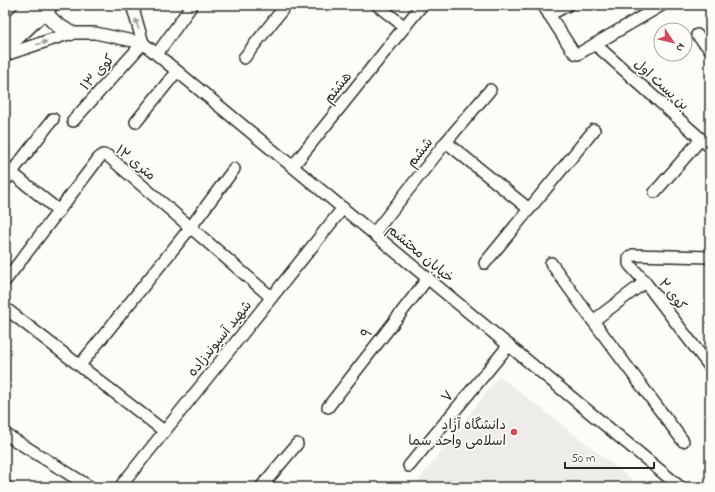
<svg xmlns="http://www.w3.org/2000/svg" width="715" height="492" font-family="'Indie Flower','Playpen Sans Arabic',sans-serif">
	<rect width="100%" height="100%" fill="#fdfcf7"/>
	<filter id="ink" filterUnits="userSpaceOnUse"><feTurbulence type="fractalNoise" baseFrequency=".025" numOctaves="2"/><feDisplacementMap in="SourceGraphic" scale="8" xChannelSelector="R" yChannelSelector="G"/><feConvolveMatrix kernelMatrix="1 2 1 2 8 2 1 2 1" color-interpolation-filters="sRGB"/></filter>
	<g filter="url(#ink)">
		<path fill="#edece8" d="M499,376l143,111h-228z"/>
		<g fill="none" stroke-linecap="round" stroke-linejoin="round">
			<defs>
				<g id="minor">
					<path d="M132,5l11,38"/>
					<path d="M377,5l28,22"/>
					<path d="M543,5l29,45 3,3 3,1 84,-49"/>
					<path d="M549,15l19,-10"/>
					<path d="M697,35l13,14"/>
					<path d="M595,44l115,103"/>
					<path d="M157,54l35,-49"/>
					<path d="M5,55l66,-22h24l48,10 537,444"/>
					<path d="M244,58l42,-53"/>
					<path d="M73,121l70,-78"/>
					<path d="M136,122l41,-51"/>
					<path d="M446,142l83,67"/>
					<path d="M293,166l129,-161"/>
					<path d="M12,173l47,38"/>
					<path d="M5,181l48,-62"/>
					<path d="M655,192l46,-53"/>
					<path d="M374,233l72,-91 44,-52"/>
					<path d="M710,257l-77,-2 -4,3v6l16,18 65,85"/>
					<path d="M485,263l109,-133"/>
					<path d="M551,263l42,58 90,120"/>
					<path d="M5,281l94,-123 4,-3 5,1 163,141"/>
					<path d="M5,308l159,123"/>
					<path d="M593,321l52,-39"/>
					<path d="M80,365l110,-137 44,-59"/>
					<path d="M328,407l100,-129"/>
					<path d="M5,434l85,53"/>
					<path d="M409,466l100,-121"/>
					<path d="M5,486l1,1"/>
					<path d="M120,487l223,-279"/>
					<path d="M261,487l36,-43"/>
				</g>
				<g id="major">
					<path d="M42,5c7,15 15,21 29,28"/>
					<path d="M5,31l26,-26"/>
					<path d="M5,49l46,-44"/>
				</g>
			</defs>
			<use href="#minor" stroke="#2b2b2b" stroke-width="14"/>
			<use href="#major" stroke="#2b2b2b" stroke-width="17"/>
			<use href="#minor" stroke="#fdfcf7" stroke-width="11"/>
			<use href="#major" stroke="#fdfcf7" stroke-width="14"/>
		</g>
		<defs><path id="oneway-solid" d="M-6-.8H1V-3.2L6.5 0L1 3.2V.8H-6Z"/></defs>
		<g fill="#9e9e9b">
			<use href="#oneway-solid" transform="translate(137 24) rotate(-107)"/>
			<use href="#oneway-solid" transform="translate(42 43) rotate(-18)"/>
		</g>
	</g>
	<circle fill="#d1495b" stroke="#fdfcf7" stroke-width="1.5" cx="514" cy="432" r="4"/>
	<g text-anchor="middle" stroke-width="3.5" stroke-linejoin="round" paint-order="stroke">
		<g font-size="14" fill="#2b2b2b" stroke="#fdfcf7">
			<text transform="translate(97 72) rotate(-48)" y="5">کوی ۱۳</text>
			<text transform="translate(662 84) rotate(42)" y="5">بن بست اول</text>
			<text transform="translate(337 87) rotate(-51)" y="5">هشتم</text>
			<text transform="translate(419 152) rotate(-52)" y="5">ششم</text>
			<text transform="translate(136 162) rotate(39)" y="5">۱۲ متری</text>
			<text transform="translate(421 253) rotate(40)" y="5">خیابان محتشم</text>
			<text transform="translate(673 294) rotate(53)" y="5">کوی ۲</text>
			<text transform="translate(366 333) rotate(-52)" y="5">۹</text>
			<text transform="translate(219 338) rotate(-51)" y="5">شهید آسیوندزاده</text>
			<text transform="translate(447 396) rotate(-51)" y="5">۷</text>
		</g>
		<g font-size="14" fill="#2b2b2b" stroke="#fdfcf7" text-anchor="end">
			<text x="506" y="429">دانشگاه آزاد<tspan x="506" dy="16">اسلامی واحد سما</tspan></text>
		</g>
	</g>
	<rect width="715" height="492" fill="none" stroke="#fdfcf7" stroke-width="20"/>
	<rect x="10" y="10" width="695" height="472" fill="none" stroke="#2b2b2b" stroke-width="1.5" filter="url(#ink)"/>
	<g transform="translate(673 42) rotate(125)"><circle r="19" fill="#fdfcf7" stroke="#a9a8a5"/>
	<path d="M0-3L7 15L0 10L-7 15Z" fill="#d1495b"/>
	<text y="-6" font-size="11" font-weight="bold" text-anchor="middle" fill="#2b2b2b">N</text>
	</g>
	<path d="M565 462v6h89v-6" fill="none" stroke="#2b2b2b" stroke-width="2"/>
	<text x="571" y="462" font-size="12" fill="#2b2b2b" stroke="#fdfcf7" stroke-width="3" paint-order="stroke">50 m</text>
</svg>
